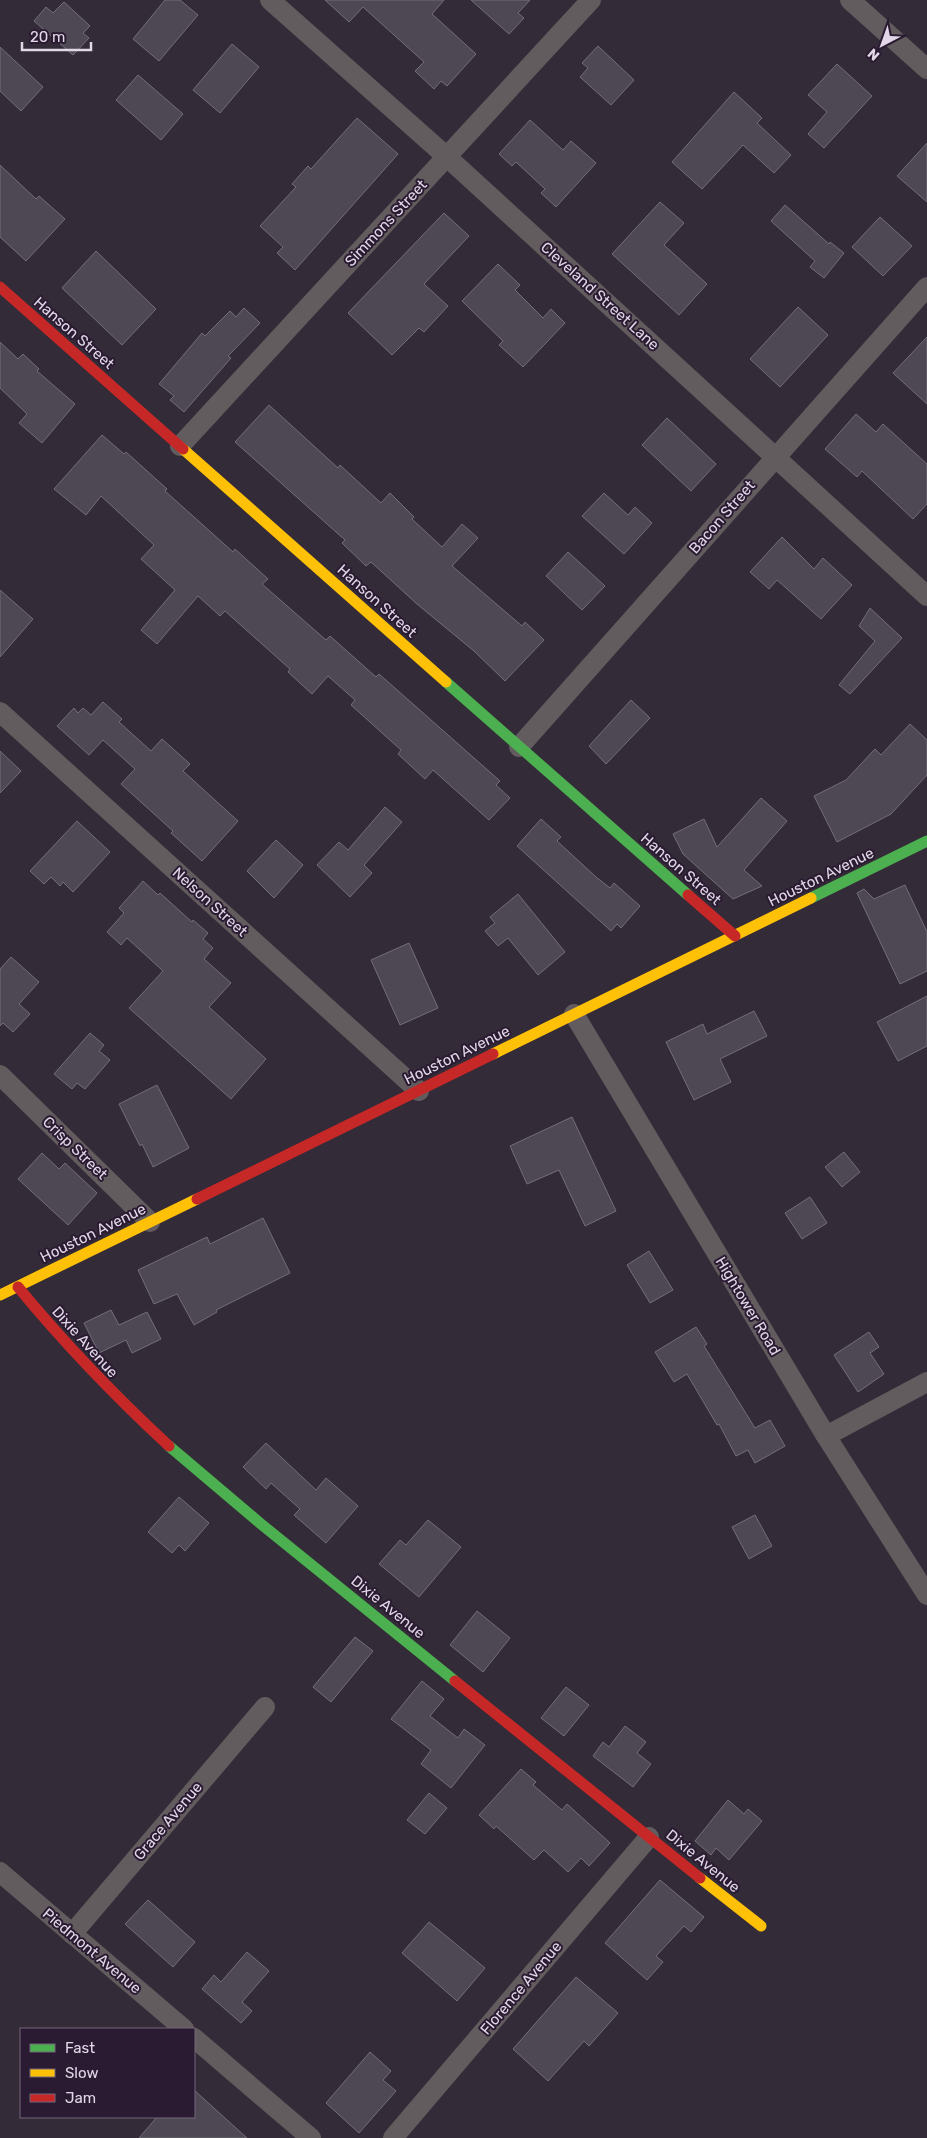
<svg xmlns="http://www.w3.org/2000/svg" width="927" height="2138" font-family="Rubik,sans-serif">
	<rect width="100%" height="100%" fill="#332b37"/>
	<g fill="#4d4853" stroke="#736e79">
		<path d="M165,0h15l18,15 -39,46 -26,-22z"/>
		<path d="M325,0h119l-12,14 44,40 -29,32 -6,-5 -7,8 -19,-18 9,-9 -61,-55 -14,15z"/>
		<path d="M471,0h59l-12,13 6,5 -15,16z"/>
		<path d="M64,2l26,24 -7,7 6,5 -16,17 -39,-34 12,-14 7,6z"/>
		<path d="M232,44l27,23 -39,46 -27,-23z"/>
		<path d="M598,46l36,34 -23,25 -31,-28 8,-9 -6,-5z"/>
		<path d="M0,47l43,40 -22,24 -21,-20z"/>
		<path d="M837,64l35,32 -48,52 -16,-14 19,-22 -19,-17z"/>
		<path d="M138,75l45,39 -22,26 -45,-40z"/>
		<path d="M734,92l28,26 -5,5 34,32 -17,18 -31,-28 -41,44 -30,-27z"/>
		<path d="M357,118l41,36 -103,116 -18,-17 6,-6 -23,-21 36,-39 -4,-3 16,-18 3,3z"/>
		<path d="M530,120l33,30 8,-9 25,22 -40,44 -15,-14 4,-4 -29,-27 -4,4 -13,-12z"/>
		<path d="M927,143v59l-30,-26z"/>
		<path d="M0,165l36,34 3,-3 26,23 -39,42 -26,-24z"/>
		<path d="M660,202l24,21 -20,22 43,39 -28,31 -67,-61z"/>
		<path d="M785,205l44,39 1,-2 14,11 -20,25 -14,-11 5,-6 -44,-40z"/>
		<path d="M444,213l25,23 -45,48 24,22 -24,26 -5,-4 -27,27 -44,-42z"/>
		<path d="M880,217l32,29 -29,30 -31,-29z"/>
		<path d="M96,251l60,58 -34,36 -60,-57z"/>
		<path d="M498,264l22,21 -5,5 28,28 8,-9 14,14 -42,44 -24,-22 4,-4 -41,-40z"/>
		<path d="M798,307l30,28 -48,52 -30,-28z"/>
		<path d="M244,308l16,15 -32,33 3,2 -47,54 -14,-12 4,-4 -15,-12 43,-51 3,3 25,-25 6,6z"/>
		<path d="M927,337v67l-34,-31z"/>
		<path d="M0,342l18,17 5,-5 16,15 -2,2 38,33 -33,39 -23,-20 8,-9 -27,-26z"/>
		<path d="M269,405l69,63 2,-3 41,38 9,-10 24,24 -2,2 30,28 20,-23 16,14 -26,28 70,60 3,-4 19,18 -39,41 -31,-30 -57,-47 -46,-42 -5,4 -24,-23 3,-3 -110,-98z"/>
		<path d="M856,414l20,18 7,-8 44,40v40l-14,15 -51,-48 -5,6 -32,-28z"/>
		<path d="M667,418l49,46 -25,27 -49,-46z"/>
		<path d="M102,435l22,19 2,-2 41,37 -2,2 68,61 2,-3 33,30 -6,5 64,56 4,-4 46,41 3,-3 121,107 -4,4 14,13 -21,22 -56,-50 -8,9 -27,-25 3,-4 -50,-45 4,-5 -27,-24 -16,18 -24,-22 2,-3 -65,-58 -5,5 -22,-20 -41,48 -16,-14 34,-40 -34,-31 13,-14 -53,-49 -15,19 -32,-26z"/>
		<path d="M604,493l24,22 7,-8 17,16 -28,31 -42,-38z"/>
		<path d="M782,537l32,32 9,-11 29,27 -31,34 -44,-39 -8,9 -19,-17z"/>
		<path d="M568,552l37,34 -23,24 -36,-34z"/>
		<path d="M0,590l33,29 -33,38z"/>
		<path d="M870,608l32,30 -52,56 -11,-9 36,-44 -16,-15z"/>
		<path d="M631,700l19,18 -44,46 -17,-18z"/>
		<path d="M103,702l19,17 -3,3 32,29 11,-12 28,25 -7,7 55,50 -36,40 -31,-28 2,-2 -52,-47 14,-15 -32,-29 -14,15 -32,-29 17,-18 4,5 5,-5 8,7z"/>
		<path d="M910,724l17,16v35l-36,39 -54,28 -23,-46 32,-16 29,-31 6,6z"/>
		<path d="M0,751l21,20 -21,22z"/>
		<path d="M761,798l26,23 -43,49 18,16 -29,13 -50,-45 -10,-20 31,-15 13,28z"/>
		<path d="M385,807l17,15 -38,43 8,8 -22,24 -33,-32 22,-23 9,8z"/>
		<path d="M541,819l20,18 -4,4 39,36 14,11 4,-5 26,23 -19,22 -4,-4 -6,7 -94,-85z"/>
		<path d="M77,821l33,31 -37,40 -10,-10 -3,4 -9,-9 -7,7 -14,-13z"/>
		<path d="M276,840l27,25 -29,33 -27,-27z"/>
		<path d="M143,881l15,14 2,-2 32,29 1,-2 15,13 -5,6 10,9 -9,11 27,24 -22,24 57,52 -35,40 -102,-91 34,-37 -36,-33 -6,7 -14,-13 17,-19 -5,-5z"/>
		<path d="M905,885l22,47v39l-27,13 -43,-91 7,-4 10,10z"/>
		<path d="M518,894l47,58 -27,23 -30,-37 -10,8 -13,-15 10,-8 -5,-6z"/>
		<path d="M409,943l29,65 -38,17 -29,-65z"/>
		<path d="M11,957l28,25 -20,22 11,10 -17,18 -10,-9 -3,3v-57z"/>
		<path d="M927,996v50l-29,15 -21,-39z"/>
		<path d="M754,1011l13,25 -47,23 11,23 -37,18 -28,-58 37,-18 4,10z"/>
		<path d="M90,1033l14,12 -5,6 11,9 -25,29 -8,-6 -5,6 -18,-15z"/>
		<path d="M157,1085l32,63 -36,19 -11,-23 -2,2 -21,-42z"/>
		<path d="M572,1117l44,94 -31,15 -26,-56 -32,14 -17,-38z"/>
		<path d="M844,1152l16,20 -18,15 -17,-20z"/>
		<path d="M42,1153l17,16 6,-6 32,30 -29,32 -50,-46z"/>
		<path d="M810,1197l17,26 -25,16 -17,-26z"/>
		<path d="M263,1218l27,55 -74,37 1,2 -23,13 -17,-31 -23,10 -16,-34 69,-33 3,7z"/>
		<path d="M649,1251l24,39 -23,13 -23,-38z"/>
		<path d="M111,1310l8,15 28,-13 14,27 -29,14 -6,-13 -27,13 -15,-30z"/>
		<path d="M696,1327l11,17 -3,2 51,82 15,-8 15,26 -30,17 -7,-13 -12,6 -17,-32 -2,1 -30,-51 -13,8 -19,-30z"/>
		<path d="M869,1332l10,15 -9,6 14,21 -26,18 -24,-37z"/>
		<path d="M266,1443l50,47 10,-12 32,28 -32,37 -32,-28 6,-6 -29,-26 -5,6 -23,-22z"/>
		<path d="M179,1497l30,26 -24,28 -6,-6 -7,8 -24,-21z"/>
		<path d="M755,1515l17,31 -23,13 -17,-32z"/>
		<path d="M428,1520l33,27 -42,50 -40,-33 21,-24 6,5z"/>
		<path d="M477,1611l33,27 -27,34 -33,-27z"/>
		<path d="M355,1637l18,14 -42,51 -18,-15z"/>
		<path d="M422,1681l22,18 -14,17 28,22 6,-9 21,16 -34,43 -30,-24 10,-14 -40,-31z"/>
		<path d="M566,1687l23,18 -25,31 -23,-18z"/>
		<path d="M625,1726l21,16 -9,11 14,11 -18,23 -40,-31 10,-14 6,5z"/>
		<path d="M521,1769l15,13 -3,3 29,25 5,-6 43,39 -21,23 -8,-8 -13,14 -24,-22 -10,10 -38,-34 -2,3 -15,-14z"/>
		<path d="M429,1793l18,15 -22,26 -18,-14z"/>
		<path d="M728,1800l16,14 4,-5 14,12 -33,39 -13,-12 -5,7 -16,-14z"/>
		<path d="M660,1880l44,37 -13,15 -7,-6 -28,30 7,6 -16,18 -42,-37z"/>
		<path d="M148,1900l47,42 -22,25 -48,-43z"/>
		<path d="M429,1922l56,46 -28,33 -55,-48z"/>
		<path d="M247,1952l22,19 -27,31 10,9 -11,12 -39,-34 12,-14 7,7z"/>
		<path d="M576,1977l42,36 -29,33 -5,-5 -36,40 -35,-32z"/>
		<path d="M370,2052l21,19 -8,9 13,11 -37,42 -33,-30z"/>
		<path d="M194,2090l53,48h-108l18,-21h37z"/>
	</g>
	<g fill="none" stroke-linecap="round" stroke-linejoin="round">
		<g stroke="#635c5e" stroke-width="20">
			<path d="M270,0l177,157 480,439"/>
			<path d="M850,0l77,69"/>
			<path d="M180,446l411,-446"/>
			<path d="M0,712l419,379"/>
			<path d="M519,747l408,-460"/>
			<path d="M574,1014l252,422 101,159"/>
			<path d="M0,1075l150,147"/>
			<path d="M826,1436l101,-54"/>
			<path d="M0,1872l184,157"/>
			<path d="M72,1934l193,-227"/>
			<path d="M194,2038l117,100"/>
			<path d="M393,2138l256,-301"/>
		</g>
		<g stroke="#4caf50" stroke-width="11">
			<path d="M446,682l242,213"/>
			<path d="M811,898l116,-57"/>
			<path d="M169,1446l92,78 194,157"/>
		</g>
		<g stroke="#ffc107" stroke-width="11">
			<path d="M183,449l263,233"/>
			<path d="M493,1054l318,-156"/>
			<path d="M0,1295l197,-96"/>
			<path d="M700,1878l61,48"/>
		</g>
		<g stroke="#c62828" stroke-width="11">
			<path d="M0,287l183,162"/>
			<path d="M688,895l47,41"/>
			<path d="M197,1199l296,-145"/>
			<path d="M18,1287c47,57 97,109 151,159"/>
			<path d="M455,1681l245,197"/>
		</g>
	</g>
	<g text-anchor="middle" stroke-width="4" stroke-linejoin="round" paint-order="stroke">
		<g font-size="15" fill="#e1d7e7" stroke="#2a1b32">
			<text transform="translate(386 223) rotate(-47)" y="5">Simmons Street</text>
			<text transform="translate(600 296) rotate(42)" y="5">Cleveland Street Lane</text>
			<text transform="translate(74 333) rotate(41)" y="5">Hanson Street</text>
			<text transform="translate(722 517) rotate(-49)" y="5">Bacon Street</text>
			<text transform="translate(377 601) rotate(42)" y="5">Hanson Street</text>
			<text transform="translate(681 869) rotate(41)" y="5">Hanson Street</text>
			<text transform="translate(821 877) rotate(-26)" y="5">Houston Avenue</text>
			<text transform="translate(210 902) rotate(42)" y="5">Nelson Street</text>
			<text transform="translate(457 1055) rotate(-26)" y="5">Houston Avenue</text>
			<text transform="translate(75 1148) rotate(44)" y="5">Crisp Street</text>
			<text transform="translate(93 1233) rotate(-26)" y="5">Houston Avenue</text>
			<text transform="translate(748 1306) rotate(59)" y="5">Hightower Road</text>
			<text transform="translate(85 1342) rotate(48)" y="5">Dixie Avenue</text>
			<text transform="translate(388 1607) rotate(39)" y="5">Dixie Avenue</text>
			<text transform="translate(168 1821) rotate(-50)" y="5">Grace Avenue</text>
			<text transform="translate(703 1861) rotate(39)" y="5">Dixie Avenue</text>
			<text transform="translate(92 1951) rotate(40)" y="5">Piedmont Avenue</text>
			<text transform="translate(521 1988) rotate(-50)" y="5">Florence Avenue</text>
		</g>
	</g>
	<rect x="20" y="2028" width="175" height="90" fill="#2a1b32" stroke="#73667a"/>
	<rect x="30" y="2044" width="25" height="8" fill="#4caf50" stroke="#73667a"/>
	<text x="65" y="2053" font-size="15" fill="#e1d7e7">Fast</text>
	<rect x="30" y="2069" width="25" height="8" fill="#ffc107" stroke="#73667a"/>
	<text x="65" y="2078" font-size="15" fill="#e1d7e7">Slow</text>
	<rect x="30" y="2094" width="25" height="8" fill="#c62828" stroke="#73667a"/>
	<text x="65" y="2103" font-size="15" fill="#e1d7e7">Jam</text>
	<g transform="translate(882 45) rotate(221)" stroke="#2a1b32" stroke-width="4" paint-order="stroke">
	<path d="M0-4L9 19L0 12L-9 19Z" fill="#e1d7e7"/>
	<text y="-8" font-size="14" font-weight="bold" text-anchor="middle" fill="#e1d7e7">N</text>
	</g>
	<path d="M22 42v8h69v-8" fill="none" stroke="#e1d7e7" stroke-width="2.5"/>
	<text x="30" y="42" font-size="15" fill="#e1d7e7" stroke="#2a1b32" stroke-width="4" paint-order="stroke">20 m</text>
</svg>
